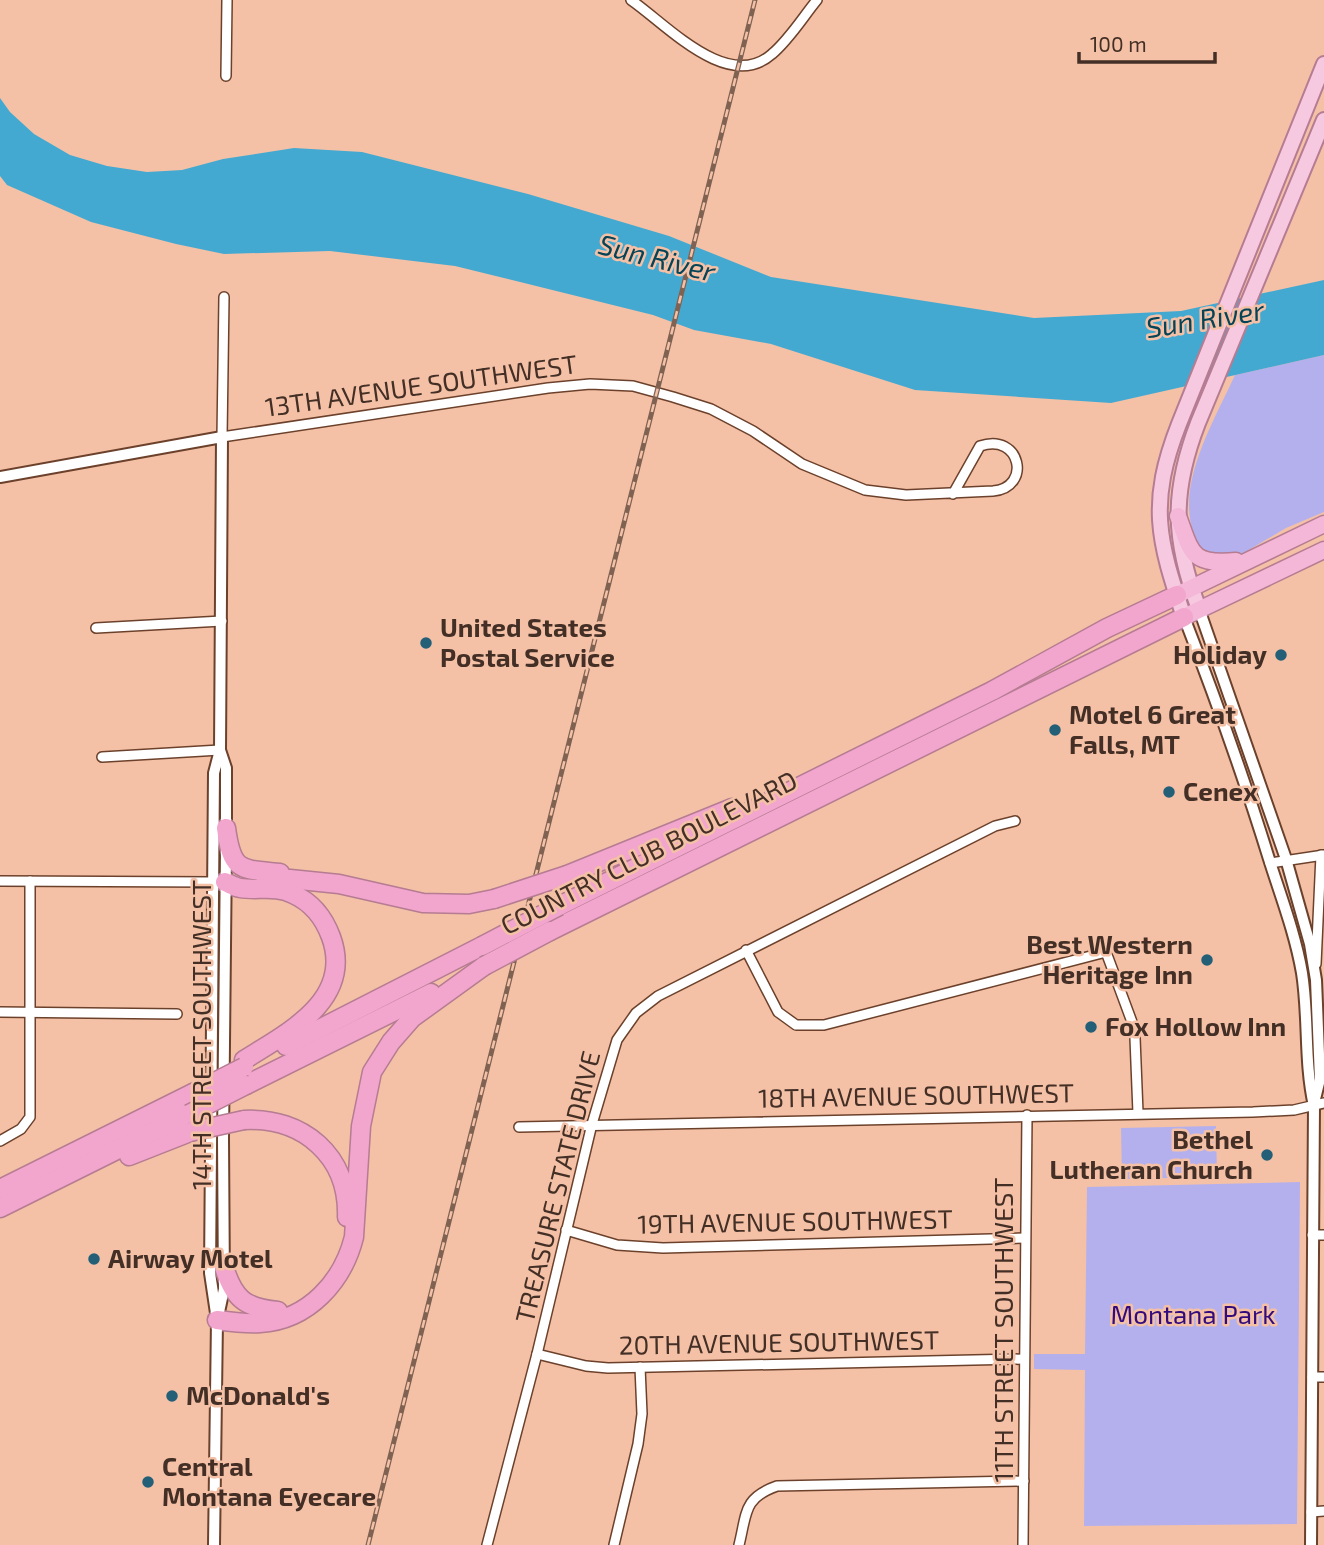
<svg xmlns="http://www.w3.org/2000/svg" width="1324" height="1545" font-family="'Exo 2',sans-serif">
	<rect width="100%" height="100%" fill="#f4c1a7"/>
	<g fill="#b4b0ee">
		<path d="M1324,355v157l-38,16 -51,30 -27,-1c-46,-52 3,-129 27,-182z"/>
		<path d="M1216,1126l1,51 -95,2 -1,-51z"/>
		<path d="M1300,1182l-3,342 -213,2 1,-156 -51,-1v-15h51l2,-167z"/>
	</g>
	<path fill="#44a9d1" d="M0,98l10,14 24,22 36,21 37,11 40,6 35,-2 41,-11 71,-11 68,4 166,42 141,42 102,41 263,41 147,-7 143,-31v75l-213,48 -196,-13 -144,-46 -77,-14 -41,-15 -198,-49 -125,-15 -106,3 -48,-10 -85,-22 -84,-37 -7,-9z"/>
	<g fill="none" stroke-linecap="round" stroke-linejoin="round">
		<defs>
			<g id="minor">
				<path d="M631,0c35,24 97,93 141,54 17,-14 31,-37 45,-54"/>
				<path d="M226,76l1,-76"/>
				<path d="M224,297l-2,140 326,-49 42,-4 43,2 40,11 38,12 42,22 49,33 63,26 41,5 87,-4c39,-3 28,-59 -13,-45l-27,48"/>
				<path d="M96,628l126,-7"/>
				<path d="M102,757l118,-7"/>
				<path d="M1270,863l54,-8"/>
				<path d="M0,881l213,1"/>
				<path d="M746,950l32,62 18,13h28l282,-73 26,70 3,16 3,75"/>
				<path d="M1316,964l5,-109"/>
				<path d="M0,1012l177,2"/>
				<path d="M519,1127l734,-15 41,-2 30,-7"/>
				<path d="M0,1141l21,-12 9,-12v-236"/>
				<path d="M566,1230l51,15 46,3 362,-10"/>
				<path d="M1312,1235h12"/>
				<path d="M537,1354l49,12 22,2 415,-9"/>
				<path d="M1312,1377h12"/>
				<path d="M1311,1512l13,-1"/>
				<path d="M487,1545l50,-191 55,-230 25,-84 19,-27 22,-17 337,-170 20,-5"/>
				<path d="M614,1545l24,-101 4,-30 -2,-47"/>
				<path d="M739,1545c8,-32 4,-47 38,-59l247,-5"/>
				<path d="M1023,1545l4,-430"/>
			</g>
			<g id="tertiary">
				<path d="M0,477l222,-40 -2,313 -6,23 -4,500 7,47 -3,225"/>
				<path d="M1199,609l87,250 24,85 6,36 4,99 -6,24"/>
				<path d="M1184,617c31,80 60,161 85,242 12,38 26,74 33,114 7,44 2,89 12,133l-3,439"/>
				<path d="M220,750l6,18v66"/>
				<path d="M219,1312l5,-23 -1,-150 3,-289"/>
			</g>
			<g id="primary">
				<path d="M1199,609c-26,-69 -28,-116 -1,-186l126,-303"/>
				<path d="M1184,617c-26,-77 -36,-114 -5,-193l145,-360"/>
			</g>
			<g id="trunk">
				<path d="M1178,516c14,38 13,49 58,45"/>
				<path d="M1177,595l147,-71"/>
				<path d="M1184,617l140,-67"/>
			</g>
			<g id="motorway">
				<path d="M226,828c6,44 14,41 54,45"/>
				<path d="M567,875l165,-67"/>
				<path d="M266,879h24l49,5 84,19 46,1 25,-5"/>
				<path d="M225,882c5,2 10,5 15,6 18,3 36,-3 53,6 18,8 31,24 38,43 23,63 -44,96 -87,123"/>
				<path d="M559,906l433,-215 115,-63 70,-33"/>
				<path d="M550,931l634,-314"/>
				<path d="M286,1046l196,-100"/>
				<path d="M246,1085l185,-92"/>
				<path d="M244,1120c59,-3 105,36 103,97"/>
				<path d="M129,1156l61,-24"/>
				<path d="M0,1189l193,-96"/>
				<path d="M0,1208l189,-94"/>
				<path d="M224,1267c10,32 21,41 54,44"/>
				<path d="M217,1320c14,2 29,4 43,3 49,-3 83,-42 94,-86l7,-111 11,-54 19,-30 21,-24 72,-52"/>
			</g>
		</defs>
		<use href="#minor" stroke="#6c412b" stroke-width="12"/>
		<use href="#tertiary" stroke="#6c412b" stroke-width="14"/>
		<use href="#primary" stroke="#b57c92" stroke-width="18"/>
		<use href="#trunk" stroke="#b57c92" stroke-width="19"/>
		<use href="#motorway" stroke="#b57c92" stroke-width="21"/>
		<use href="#minor" stroke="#fff" stroke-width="9"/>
		<use href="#tertiary" stroke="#fff" stroke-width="10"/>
		<use href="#primary" stroke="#f7c9e1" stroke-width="14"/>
		<use href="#trunk" stroke="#f4b7d7" stroke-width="16"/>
		<use href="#motorway" stroke="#f2a5cd" stroke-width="18"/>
		<defs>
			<path id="rail" d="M368,1545l387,-1545"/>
		</defs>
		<use href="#rail" stroke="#806252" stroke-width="5"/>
		<use href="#rail" stroke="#f4c1a7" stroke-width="2.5" stroke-dasharray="8" stroke-linecap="butt"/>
		<defs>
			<g id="motorway-bridge">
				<path d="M494,899l73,-24"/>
				<path d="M482,946l77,-40"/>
				<path d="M484,966l66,-35"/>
				<path d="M193,1093l51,-26"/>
				<path d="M189,1114l57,-29"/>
				<path d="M190,1132l54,-12"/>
			</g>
		</defs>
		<use href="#motorway-bridge" stroke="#b57c92" stroke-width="21" stroke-linecap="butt"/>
		<use href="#motorway-bridge" stroke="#f2a5cd" stroke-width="18"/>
	</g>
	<g fill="#235f77" stroke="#f4c1a7" stroke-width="2.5">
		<circle cx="426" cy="643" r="7"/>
		<circle cx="1281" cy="655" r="7"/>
		<circle cx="1055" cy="730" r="7"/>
		<circle cx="1169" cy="792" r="7"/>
		<circle cx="1207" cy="960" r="7"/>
		<circle cx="1091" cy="1027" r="7"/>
		<circle cx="1267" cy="1155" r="7"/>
		<circle cx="94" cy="1259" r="7"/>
		<circle cx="172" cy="1396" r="7"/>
		<circle cx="148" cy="1482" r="7"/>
	</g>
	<g text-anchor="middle" stroke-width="5" stroke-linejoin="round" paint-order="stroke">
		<g font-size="26" fill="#432f25" stroke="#f4c1a7">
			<text transform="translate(421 386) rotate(-8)" y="9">13TH AVENUE SOUTHWEST</text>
			<text transform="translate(649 853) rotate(-27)" y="9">COUNTRY CLUB BOULEVARD</text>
			<text transform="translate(202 1035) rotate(-90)" y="9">14TH STREET SOUTHWEST</text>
			<text transform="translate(916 1096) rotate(-1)" y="9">18TH AVENUE SOUTHWEST</text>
			<text transform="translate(558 1187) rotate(-76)" y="9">TREASURE STATE DRIVE</text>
			<text transform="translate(795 1222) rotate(-1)" y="9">19TH AVENUE SOUTHWEST</text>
			<text transform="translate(1004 1330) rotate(-90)" y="9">11TH STREET SOUTHWEST</text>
			<text transform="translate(779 1343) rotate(-1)" y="9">20TH AVENUE SOUTHWEST</text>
		</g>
		<g font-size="26" font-weight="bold" fill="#432f25" stroke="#f4c1a7" text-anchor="start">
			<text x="440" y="637">United States<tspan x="440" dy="30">Postal Service</tspan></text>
			<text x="1267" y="664" text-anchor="end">Holiday</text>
			<text x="1069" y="724">Motel 6 Great<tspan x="1069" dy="30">Falls, MT</tspan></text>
			<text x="1183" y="801">Cenex</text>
			<text x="1193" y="954" text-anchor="end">Best Western<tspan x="1193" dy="30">Heritage Inn</tspan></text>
			<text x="1105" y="1036">Fox Hollow Inn</text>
			<text x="1253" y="1149" text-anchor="end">Bethel<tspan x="1253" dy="30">Lutheran Church</tspan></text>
			<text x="108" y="1268">Airway Motel</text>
			<text x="186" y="1405">McDonald's</text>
			<text x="162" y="1476">Central<tspan x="162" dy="30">Montana Eyecare</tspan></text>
		</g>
		<g font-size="26" fill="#330b7d" stroke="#f4c1a7">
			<text x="1193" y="1324">Montana Park</text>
		</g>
		<g font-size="28" font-style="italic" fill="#054357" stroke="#f4c1a7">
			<text transform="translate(657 258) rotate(14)" y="10">Sun River</text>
			<text transform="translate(1205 319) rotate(-9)" y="10">Sun River</text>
		</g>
	</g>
	<path d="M1079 52v10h136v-10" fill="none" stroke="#432f25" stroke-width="3.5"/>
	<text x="1090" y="52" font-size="21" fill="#432f25" stroke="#f4c1a7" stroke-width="5" paint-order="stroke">100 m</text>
</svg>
